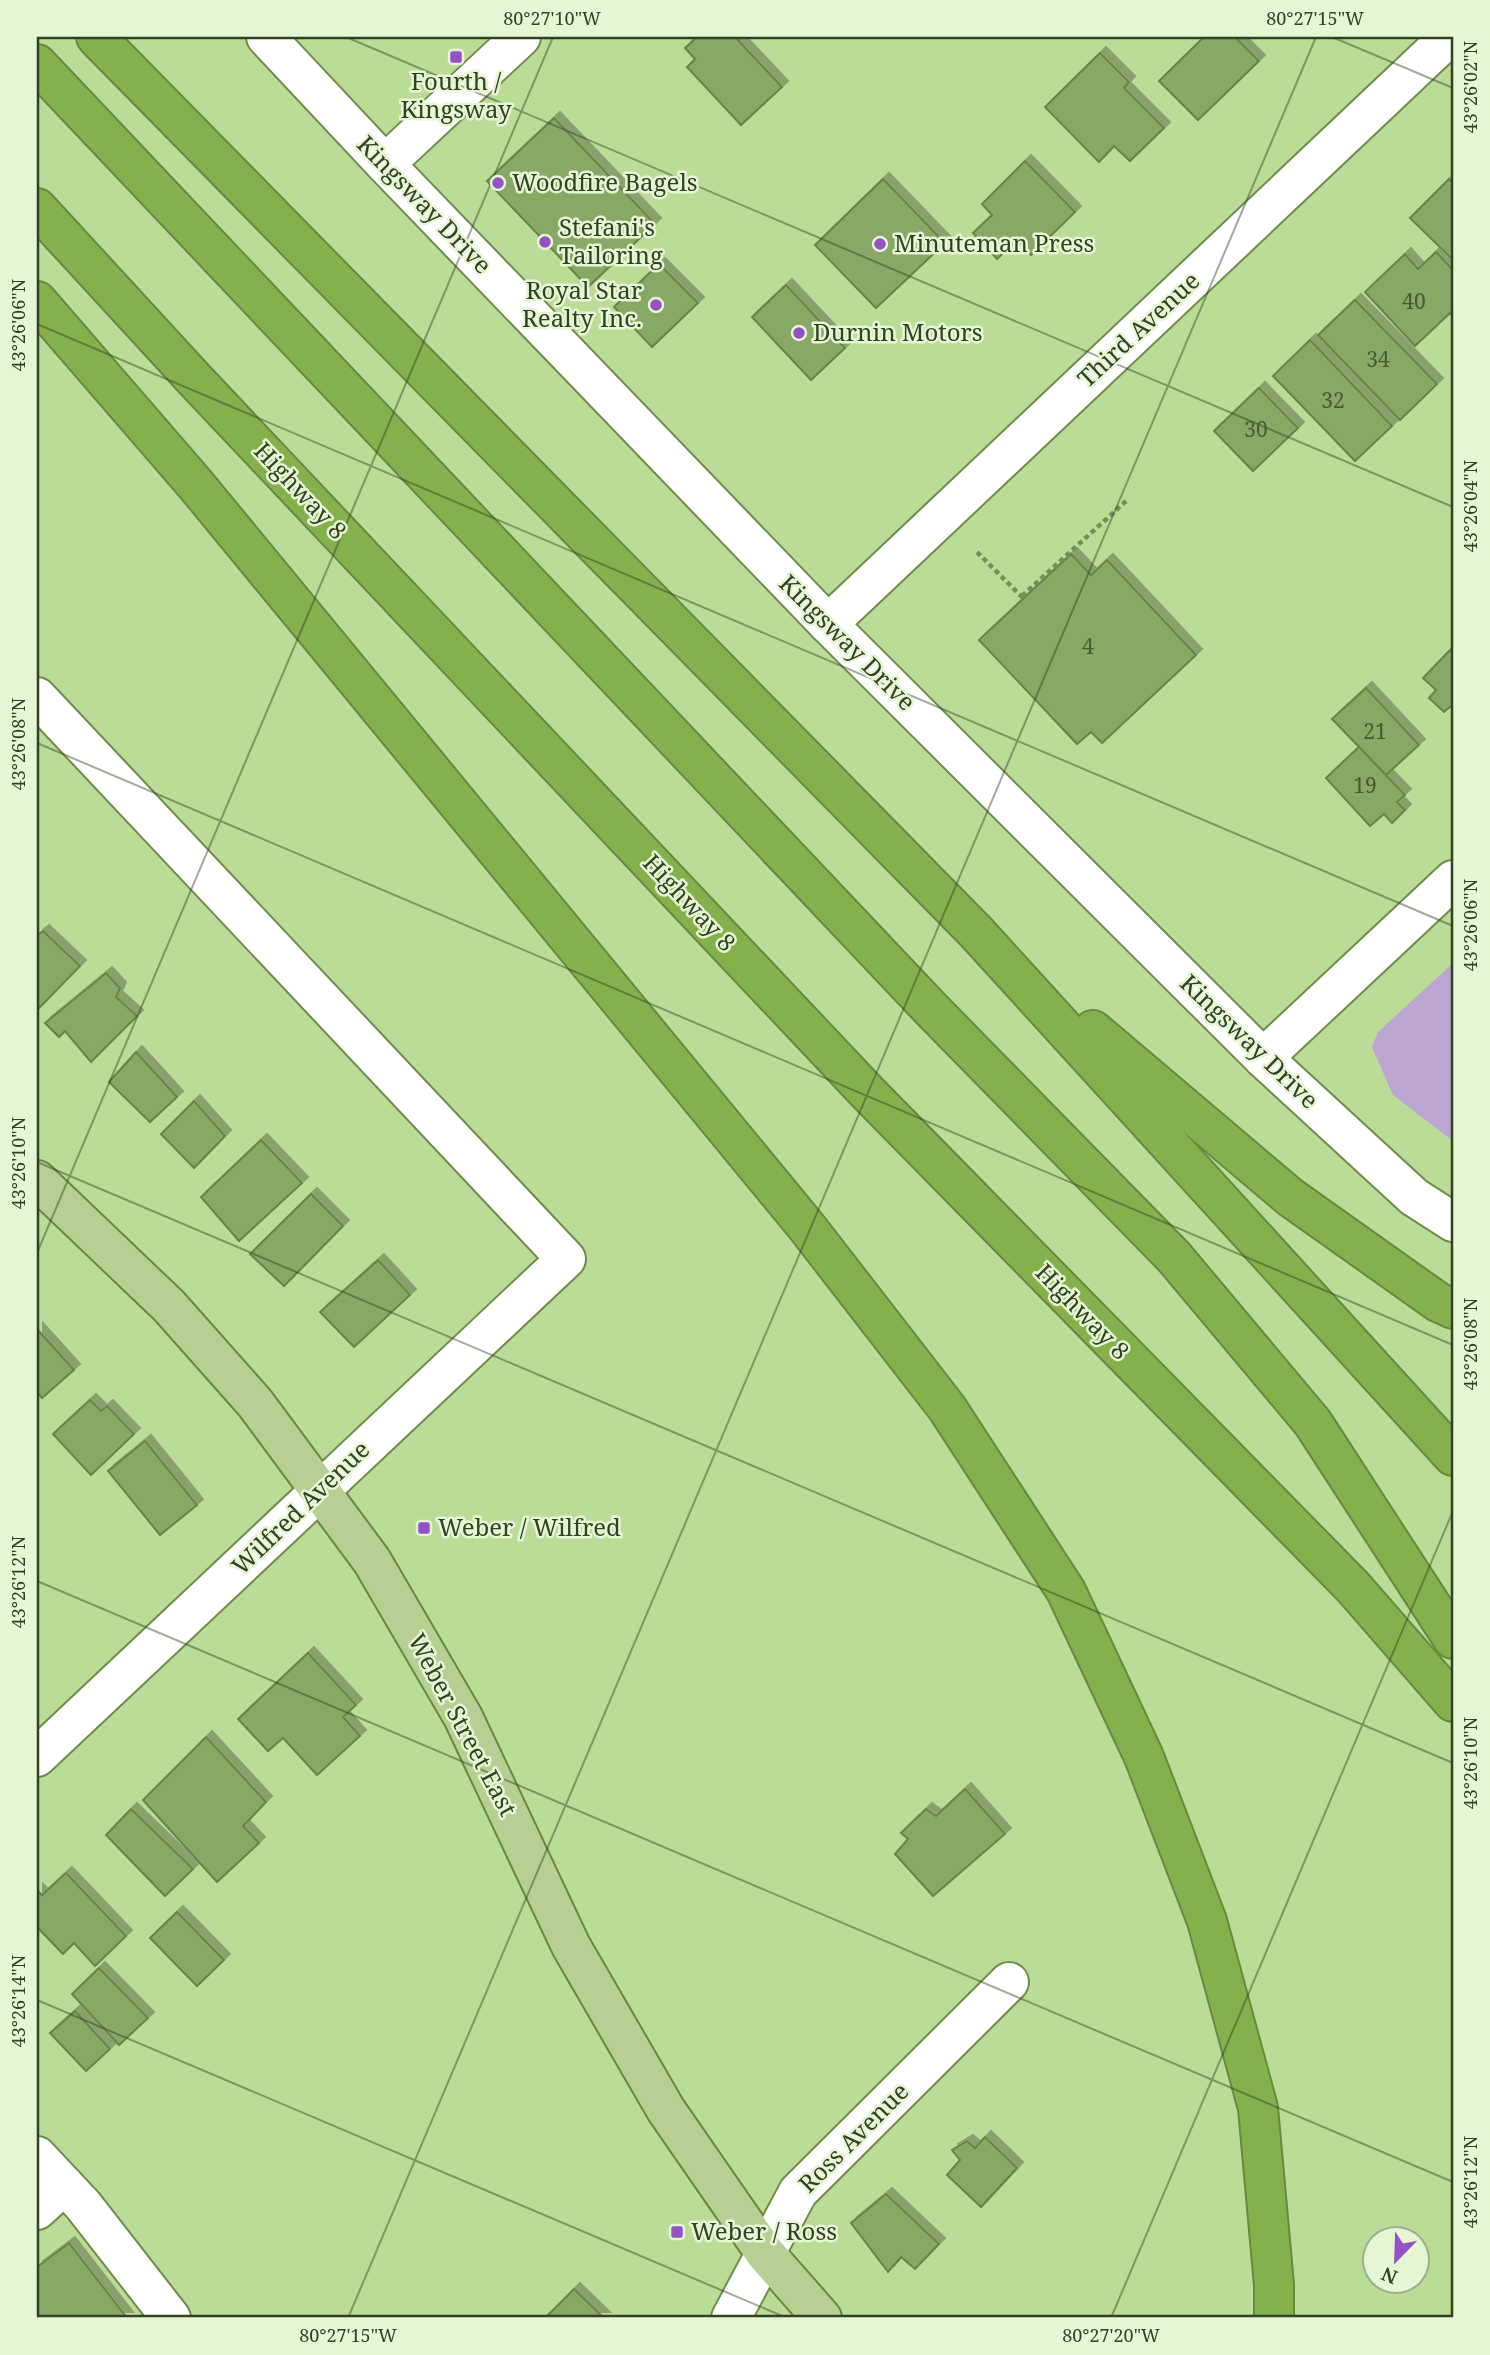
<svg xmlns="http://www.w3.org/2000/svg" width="1490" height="2355" font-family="'Noto Serif',serif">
	<defs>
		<filter id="shadow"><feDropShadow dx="6" dy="-6" stdDeviation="0" flood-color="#0004"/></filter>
	</defs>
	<rect width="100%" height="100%" fill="#badc97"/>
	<path fill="#bda5d2" d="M1453,963v178l-60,-46 -21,-48 6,-15z"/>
	<g fill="#88a865" stroke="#688544" stroke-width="2" filter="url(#shadow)">
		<path d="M697,37h38l47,50 -41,38 -54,-58 8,-8 -10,-11z"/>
		<path d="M1204,37h31l24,24 -61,59 -39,-39z"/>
		<path d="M1100,53l29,29 -5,6 40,40 -34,33 -16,-15 -15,16 -54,-55z"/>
		<path d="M554,118l101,106 -67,63 -101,-106z"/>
		<path d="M1025,161l50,51 -44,43 -14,-15 -20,19 -24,-26 19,-18 -10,-11z"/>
		<path d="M883,179l62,64 -69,65 -61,-63z"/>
		<path d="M1449,179l4,4v77l-43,-42z"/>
		<path d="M1436,252l17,18v47l-3,-4 -35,33 -50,-54 40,-38 13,15z"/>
		<path d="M659,264l39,39 -46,44 -38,-40z"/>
		<path d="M786,285l59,63 -34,32 -59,-63z"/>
		<path d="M1355,300l82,84 -37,36 -82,-85z"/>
		<path d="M1310,340l82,86 -37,35 -82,-85z"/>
		<path d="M1259,388l39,40 -45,43 -39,-40z"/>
		<path d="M1071,554l20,21 16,-15 89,95 -94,88 -11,-11 -14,12 -98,-104z"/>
		<path d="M1452,648l1,60 -2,-2 -7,6 -15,-14 7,-8 -13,-12z"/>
		<path d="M1366,688l53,57 -33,30 -54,-56z"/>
		<path d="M1359,747l46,48 -8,7 8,8 -13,13 -8,-9 -14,12 -44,-48z"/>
		<path d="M43,931l37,35 -43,44v-74z"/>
		<path d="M106,973l14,15 -4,9 21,19 -46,46 -26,-31 -6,6 -14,-14z"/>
		<path d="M136,1052l41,45 -27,25 -41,-40z"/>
		<path d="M194,1101l31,35 -31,32 -33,-34z"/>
		<path d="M261,1140l41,43 -63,58 -38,-44z"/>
		<path d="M311,1194l32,32 -59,60 -34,-32z"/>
		<path d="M378,1260l32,35 -56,52 -34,-35z"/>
		<path d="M37,1329l37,41 -32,28 -5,-6z"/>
		<path d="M90,1400l11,11 6,-5 27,28 -43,41 -38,-41z"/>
		<path d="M145,1441l52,64 -37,30 -52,-64z"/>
		<path d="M308,1653l48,52 -13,12 17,19 -43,39 -34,-37 -15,13 -30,-32z"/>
		<path d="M206,1737l60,65 -23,24 16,17 -42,39 -74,-82z"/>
		<path d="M965,1789l40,45 -72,62 -38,-42 13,-15 -7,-6 25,-24 10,7z"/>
		<path d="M131,1809l62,60 -28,27 -59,-61z"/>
		<path d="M66,1873l60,63 -31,30 -21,-23 -11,11 -26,-27v-37l5,5z"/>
		<path d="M177,1912l47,48 -27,26 -47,-48z"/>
		<path d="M99,1968l49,50 -29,27 -47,-51z"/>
		<path d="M75,2011l35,38 -24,22 -36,-38z"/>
		<path d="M985,2137l32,31 -36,39 -34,-32 13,-15 -8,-10 15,-9 8,7z"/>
		<path d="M886,2194l53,50 -24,25 -14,-12 -13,15 -37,-49z"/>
		<path d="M69,2243l58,75h-90v-51z"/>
		<path d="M574,2289l30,29h-59z"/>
	</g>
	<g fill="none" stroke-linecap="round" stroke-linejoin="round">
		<defs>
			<g id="minor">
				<path d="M266,37l119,127 443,460 435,434 151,139 39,25"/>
				<path d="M385,164l136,-127"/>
				<path d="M828,624l621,-587"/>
				<path d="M37,697l529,562 -529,498"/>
				<path d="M1263,1058l190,-178"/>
				<path d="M37,2156l46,49 88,113"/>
				<path d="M37,2210l27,-25"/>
				<path d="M731,2318l67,-126 211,-210"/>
			</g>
			<path id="major" d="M37,1180l132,126 86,97 117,158 91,156 108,229 95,164 99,143 57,65"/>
			<g id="highway">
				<path d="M96,37l880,895 477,524"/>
				<path d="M37,64l893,944 244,249 139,166 140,216"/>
				<path d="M37,208l158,172 673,713 485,494 100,115"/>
				<path d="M37,301l159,184 610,741 141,182 119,183 78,166 63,164 51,187 16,177v33"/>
				<path d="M1093,1030l197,167 148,105 15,7"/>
			</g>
		</defs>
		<use href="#minor" stroke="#6e8c4a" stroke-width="42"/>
		<use href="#major" stroke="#68893e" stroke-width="42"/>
		<use href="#highway" stroke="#68893e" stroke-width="42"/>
		<g stroke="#778f5e" stroke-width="4.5" stroke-dasharray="5 3.5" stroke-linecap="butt">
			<path d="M977,552l47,47"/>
			<path d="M1022,596l104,-95"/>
		</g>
		<use href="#minor" stroke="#fff" stroke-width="38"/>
		<use href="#major" stroke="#b6d094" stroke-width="38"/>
		<use href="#highway" stroke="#85b14c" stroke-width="38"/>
	</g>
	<path fill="none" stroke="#334024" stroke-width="2" stroke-opacity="0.45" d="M346,37l1107,470M1332,37l121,51M37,324l1416,602M37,743l1416,602M37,1162l1416,601M37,1253l516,-1216M37,1581l1416,601M37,2000l750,318M348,2318l968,-2281M1111,2318l342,-807"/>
	<g fill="#9651c6" stroke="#e5f6d4" stroke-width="2.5">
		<rect x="449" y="50" width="14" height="14" rx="3.5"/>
		<circle cx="498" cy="183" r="7"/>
		<circle cx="545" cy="242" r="7"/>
		<circle cx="880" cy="244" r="7"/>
		<circle cx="656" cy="305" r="7"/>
		<circle cx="799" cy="333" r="7"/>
		<rect x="417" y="1521" width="14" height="14" rx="3.5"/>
		<rect x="670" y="2225" width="14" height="14" rx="3.5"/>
	</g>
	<g text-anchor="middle" stroke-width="5" stroke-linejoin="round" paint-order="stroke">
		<g font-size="21" fill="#485a34">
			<text x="1414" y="309">40</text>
			<text x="1378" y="367">34</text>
			<text x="1333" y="408">32</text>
			<text x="1256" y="437">30</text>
			<text x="1088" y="654">4</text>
			<text x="1375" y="739">21</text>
			<text x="1365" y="793">19</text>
		</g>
		<g font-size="24" fill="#334024" stroke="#e5f6d4" text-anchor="start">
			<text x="456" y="90" text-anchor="middle">Fourth /<tspan x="456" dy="28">Kingsway</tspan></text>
			<text x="512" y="191">Woodfire Bagels</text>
			<text x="559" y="236">Stefani's<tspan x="559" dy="28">Tailoring</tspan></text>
			<text x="894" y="252">Minuteman Press</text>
			<text x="642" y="299" text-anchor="end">Royal Star<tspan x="642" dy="28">Realty Inc.</tspan></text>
			<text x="813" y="341">Durnin Motors</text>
			<text x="438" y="1536">Weber / Wilfred</text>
			<text x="691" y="2240">Weber / Ross</text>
		</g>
		<g font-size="24" fill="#334024" stroke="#e5f6d4">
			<text transform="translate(424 205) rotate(46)" y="8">Kingsway Drive</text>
			<text transform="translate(1139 330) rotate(-43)" y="8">Third Avenue</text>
			<text transform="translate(300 491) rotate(47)" y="8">Highway 8</text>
			<text transform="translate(847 643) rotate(45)" y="8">Kingsway Drive</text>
			<text transform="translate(689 903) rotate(47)" y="8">Highway 8</text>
			<text transform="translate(1249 1042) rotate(44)" y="8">Kingsway Drive</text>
			<text transform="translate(1082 1312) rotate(46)" y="8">Highway 8</text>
			<text transform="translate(301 1508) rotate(-44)" y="8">Wilfred Avenue</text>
			<text transform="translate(462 1725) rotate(62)" y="8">Weber Street East</text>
			<text transform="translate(854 2138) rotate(-45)" y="8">Ross Avenue</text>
		</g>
	</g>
	<rect width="1490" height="2355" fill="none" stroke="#e5f6d4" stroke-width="77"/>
	<g transform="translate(1396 2260) rotate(203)"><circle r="33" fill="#e5f6d4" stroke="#9ead8e" stroke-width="2"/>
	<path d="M0-5L12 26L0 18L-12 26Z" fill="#9651c6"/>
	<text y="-10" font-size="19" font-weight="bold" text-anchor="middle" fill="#334024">N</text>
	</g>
	<rect x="38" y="38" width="1414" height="2278" fill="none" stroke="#334024" stroke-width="2.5"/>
	<g font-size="18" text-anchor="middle" fill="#334024">
		<text x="552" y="25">80°27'10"W</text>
		<text x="1315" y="25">80°27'15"W</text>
		<text transform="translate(1471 87) rotate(-90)" y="6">43°26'02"N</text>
		<text transform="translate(19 325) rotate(-90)" y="6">43°26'06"N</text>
		<text transform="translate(1471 506) rotate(-90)" y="6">43°26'04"N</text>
		<text transform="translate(19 744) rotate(-90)" y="6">43°26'08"N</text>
		<text transform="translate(1471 925) rotate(-90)" y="6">43°26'06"N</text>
		<text transform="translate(19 1163) rotate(-90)" y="6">43°26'10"N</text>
		<text transform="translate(1471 1344) rotate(-90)" y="6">43°26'08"N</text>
		<text transform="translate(19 1582) rotate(-90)" y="6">43°26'12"N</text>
		<text transform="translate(1471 1763) rotate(-90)" y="6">43°26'10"N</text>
		<text transform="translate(19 2001) rotate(-90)" y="6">43°26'14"N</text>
		<text transform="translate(1471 2182) rotate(-90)" y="6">43°26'12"N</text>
		<text x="348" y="2342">80°27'15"W</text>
		<text x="1111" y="2342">80°27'20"W</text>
	</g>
</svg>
